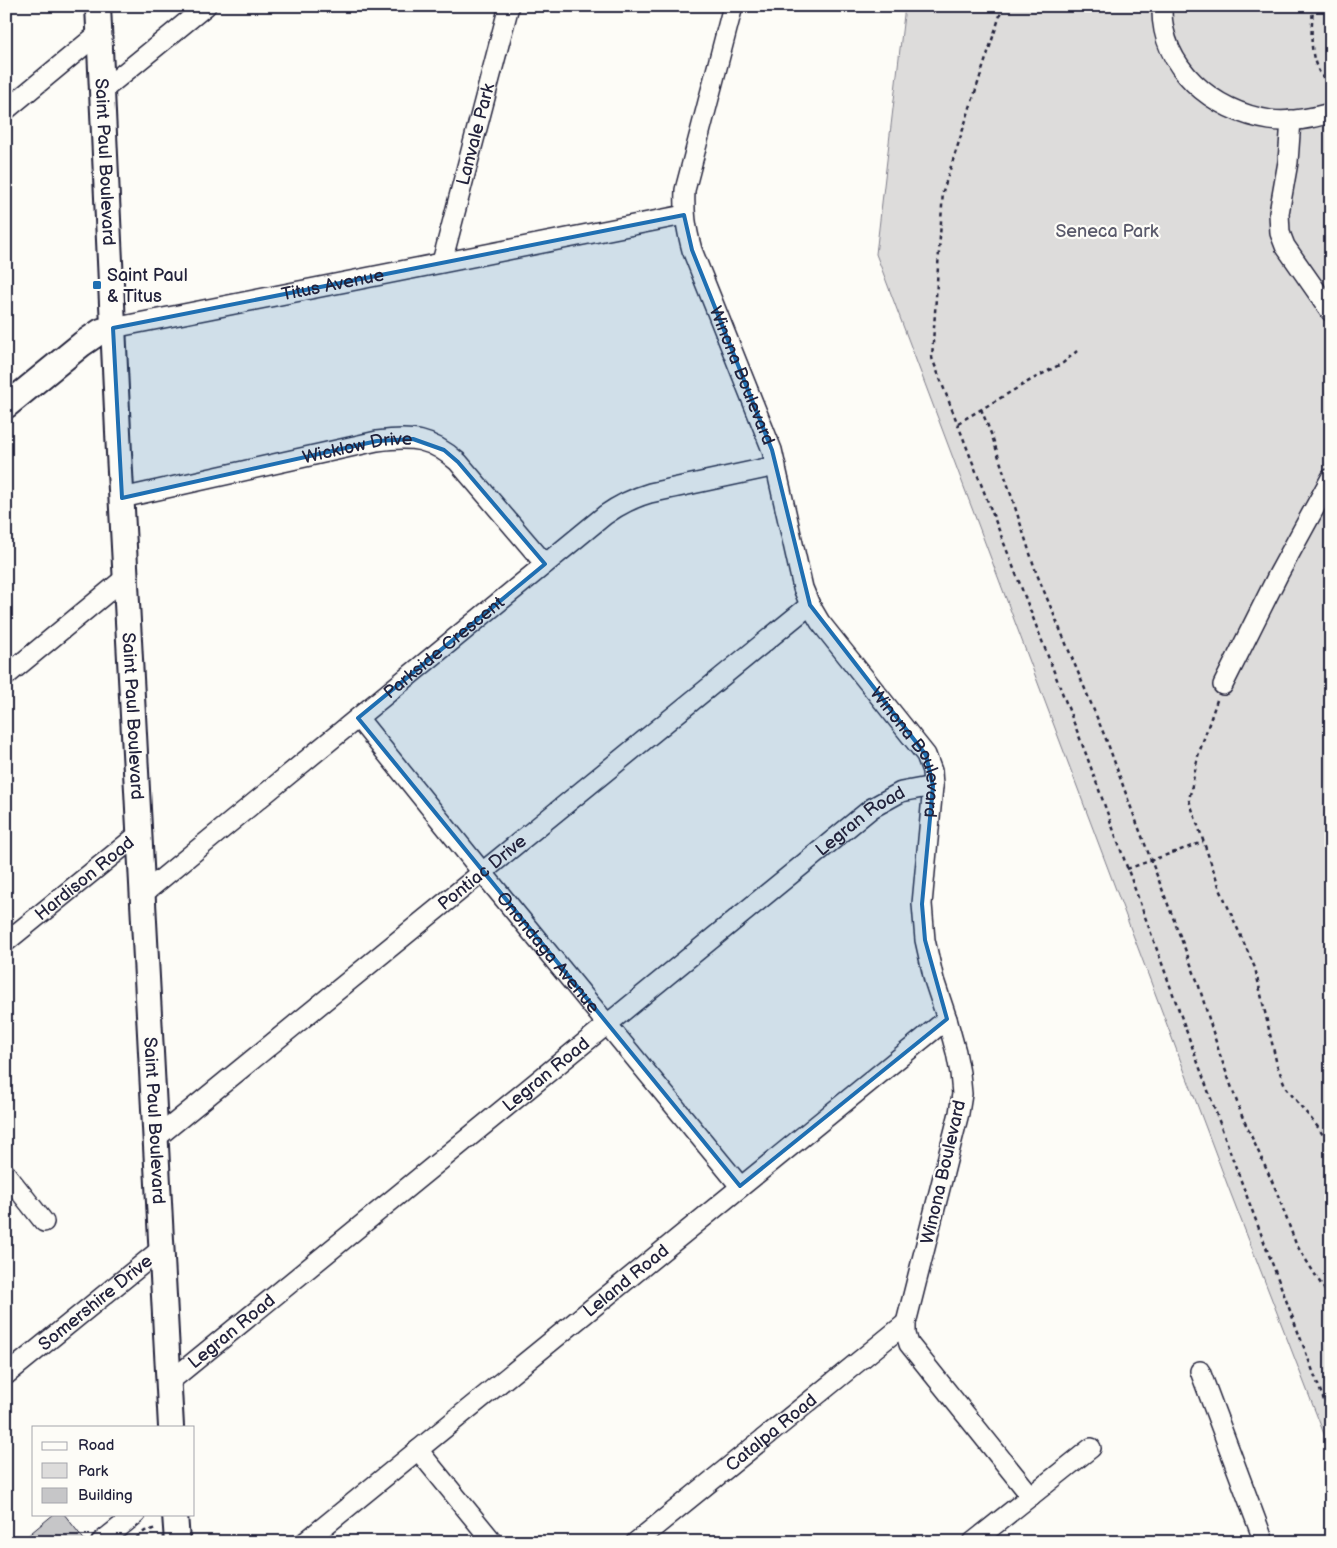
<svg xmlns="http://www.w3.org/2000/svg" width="1337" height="1548" font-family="'Balsamiq Sans',sans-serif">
	<rect width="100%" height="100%" fill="#fdfcf7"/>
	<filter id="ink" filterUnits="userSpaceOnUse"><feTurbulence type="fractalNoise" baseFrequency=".02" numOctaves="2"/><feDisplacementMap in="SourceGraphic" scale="10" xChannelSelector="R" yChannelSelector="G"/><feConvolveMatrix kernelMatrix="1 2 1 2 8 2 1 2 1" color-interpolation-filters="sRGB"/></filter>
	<g filter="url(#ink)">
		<path fill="#dddcdb" stroke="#807f8b" d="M905,6h426v1446l-102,-263 -353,-935z"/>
		<path fill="#c6c6c8" stroke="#22223b" d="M54,1514h10l22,28h-66z"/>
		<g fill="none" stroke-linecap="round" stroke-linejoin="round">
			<defs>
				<g id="minor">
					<path id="s1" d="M733,6l-48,184c-1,23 1,38 7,60l80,200 31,138 7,17 10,17 106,133 6,16 1,15 -11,118 3,36 9,40 13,39 9,33 4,21 2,21 -3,19 -53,210v11l3,10 122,152"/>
					<path d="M1162,6c-2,62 51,105 108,114 20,3 42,-2 61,-7"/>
					<path d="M102,91l104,-85"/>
					<path d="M6,110l93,-77"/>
					<path d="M1291,120l-3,42 -9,51 1,20 5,13 46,66"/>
					<path id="s2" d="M442,262l67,-256"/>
					<path id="s3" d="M113,328l571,-113"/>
					<path id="s4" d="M122,498l255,-57c35,-5 54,-3 81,21l87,102"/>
					<path d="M6,676l120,-99"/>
					<path d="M1223,685l55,-110 53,-97"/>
					<path id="s5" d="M358,718l124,154 258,314"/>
					<path id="s6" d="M143,894l462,-379c14,-10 28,-17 45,-22l126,-27"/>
					<path id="s7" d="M6,942l134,-109"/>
					<path id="s8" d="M155,1139l655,-534"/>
					<path d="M6,1174l38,48"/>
					<path d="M1200,1371l64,171"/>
					<path id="s9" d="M6,1375l155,-126"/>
					<path id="s10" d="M168,1383l704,-575 29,-16 32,-6"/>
					<path d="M418,1450l75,92"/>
					<path d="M101,1542l35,-28"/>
					<path id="s11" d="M305,1542l642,-523"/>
					<path id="s12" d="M636,1542l270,-219"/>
					<path d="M973,1542l118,-94"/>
				</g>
				<g id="major">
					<path id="s13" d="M98,6l21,447 52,974"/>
					<path d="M6,406l76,-62 19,-13 12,-3"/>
					<path d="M175,1514l2,28"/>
				</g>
			</defs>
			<use href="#minor" stroke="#22223b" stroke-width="22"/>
			<use href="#major" stroke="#22223b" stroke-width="28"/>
			<g stroke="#22223b" stroke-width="2.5" stroke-dasharray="4 4" stroke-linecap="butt">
				<path d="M1003,6l-60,185 -11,167 154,396 149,411 96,254"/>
				<path d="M1313,6c-1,21 -5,48 7,67 3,4 7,8 11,12"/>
				<path d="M981,409l11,27 44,136 72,172 22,61 68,178 22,72 22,61 34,74 20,54 35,56"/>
				<path d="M958,423l73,-43 32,-17 14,-12"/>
				<path d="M1217,700l-19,56 -9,44 31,89 35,79 22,97 9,23 31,38 14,21"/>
				<path d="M1127,869l76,-27"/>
				<path d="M130,1542l15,-11 12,-3"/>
			</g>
			<use href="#minor" stroke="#fdfcf7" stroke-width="19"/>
			<use href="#major" stroke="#fdfcf7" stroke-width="24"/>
		</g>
	</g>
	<path fill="#1f6fb2" fill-opacity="0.2" stroke="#1f6fb2" stroke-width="4" stroke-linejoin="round" d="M684,215l8,35 80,200 38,155 116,150 7,31 -11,118 3,36 22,79 -207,167 -382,-468 187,-154 -87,-102 -14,-12 -31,-11 -36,2 -255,57 -9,-170z"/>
	<rect fill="#1f6fb2" stroke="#fdfcf7" stroke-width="2" x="92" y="280" width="10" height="10" rx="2.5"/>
	<g text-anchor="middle" stroke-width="4.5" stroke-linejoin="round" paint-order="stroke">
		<g font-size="18" fill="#22223b" stroke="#fdfcf7">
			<text dy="6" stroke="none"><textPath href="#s2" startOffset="132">Lanvale Park</textPath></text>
			<text dy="6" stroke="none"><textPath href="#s13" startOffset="156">Saint Paul Boulevard</textPath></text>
			<text dy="6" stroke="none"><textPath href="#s3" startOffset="224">Titus Avenue</textPath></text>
			<text dy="6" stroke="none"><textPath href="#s1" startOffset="386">Winona Boulevard</textPath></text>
			<text dy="6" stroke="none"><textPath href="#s4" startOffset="241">Wicklow Drive</textPath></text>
			<text dy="6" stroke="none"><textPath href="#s6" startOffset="389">Parkside Crescent</textPath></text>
			<text dy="6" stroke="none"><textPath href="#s13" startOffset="711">Saint Paul Boulevard</textPath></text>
			<text dy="6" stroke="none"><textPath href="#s1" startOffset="806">Winona Boulevard</textPath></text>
			<text dy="6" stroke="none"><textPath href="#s10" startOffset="892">Legran Road</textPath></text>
			<text dy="6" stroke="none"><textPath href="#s8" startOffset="422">Pontiac Drive</textPath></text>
			<text dy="6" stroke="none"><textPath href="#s7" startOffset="101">Hardison Road</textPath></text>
			<text dy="6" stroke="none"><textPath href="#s5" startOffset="302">Onondaga Avenue</textPath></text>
			<text dy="6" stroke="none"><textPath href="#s10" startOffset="488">Legran Road</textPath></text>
			<text dy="6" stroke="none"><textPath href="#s13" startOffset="1116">Saint Paul Boulevard</textPath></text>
			<text transform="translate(943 1172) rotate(-77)" y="6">Winona Boulevard</text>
			<text dy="6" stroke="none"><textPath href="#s11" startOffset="414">Leland Road</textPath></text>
			<text dy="6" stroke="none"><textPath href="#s9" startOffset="115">Somershire Drive</textPath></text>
			<text dy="6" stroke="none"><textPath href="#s10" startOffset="82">Legran Road</textPath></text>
			<text dy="6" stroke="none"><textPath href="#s12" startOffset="174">Catalpa Road</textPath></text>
		</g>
		<g font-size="18" fill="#5a5a6b" stroke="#fdfcf7">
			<text x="1107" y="237">Seneca Park</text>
		</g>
		<g font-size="18" fill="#22223b" stroke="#fdfcf7" text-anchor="start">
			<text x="107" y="281">Saint Paul<tspan x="107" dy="21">&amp; Titus</tspan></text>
		</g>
	</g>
	<rect width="1337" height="1548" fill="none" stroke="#fdfcf7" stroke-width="25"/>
	<rect x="12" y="12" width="1312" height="1523" fill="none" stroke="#22223b" stroke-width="2" filter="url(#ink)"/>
	<rect x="32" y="1426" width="162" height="90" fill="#fdfcf7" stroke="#a5a5ac"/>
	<rect x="42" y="1442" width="25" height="8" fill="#fdfcf7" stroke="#a5a5ac"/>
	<text x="78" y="1450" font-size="15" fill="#22223b">Road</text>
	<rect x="42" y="1463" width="25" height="15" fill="#dddcdb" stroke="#a5a5ac"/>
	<text x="78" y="1476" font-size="15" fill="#22223b">Park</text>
	<rect x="42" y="1488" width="25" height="15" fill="#c6c6c8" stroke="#a5a5ac"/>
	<text x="78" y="1500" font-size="15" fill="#22223b">Building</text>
</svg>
